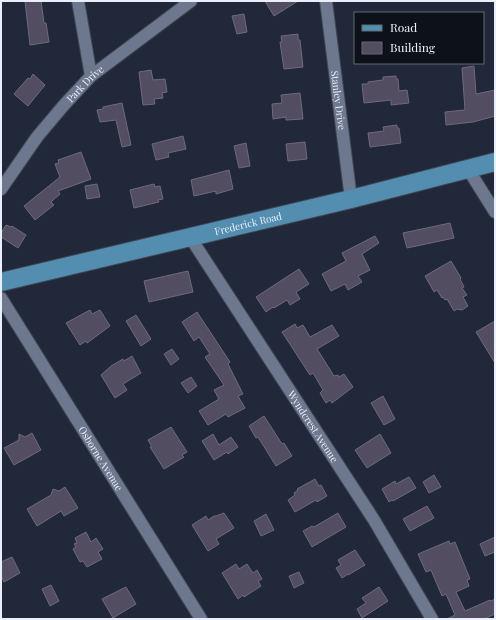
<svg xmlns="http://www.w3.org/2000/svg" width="496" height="620" font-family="'Playfair Display',serif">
	<rect width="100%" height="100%" fill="#20283a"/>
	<g fill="#534d62" stroke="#6f697f">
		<path d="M25,1h16l3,22h2l3,19 -19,3z"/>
		<path d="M265,1h33l-24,15z"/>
		<path d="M244,14l3,18 -10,2 -5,-18z"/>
		<path d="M298,34v6h2l3,27 -19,2 -4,-27h2l-1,-6z"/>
		<path d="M474,66l2,28 19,-4v26l-22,6 -27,3 -1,-13 20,-2 -3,-42z"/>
		<path d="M151,70l2,10 12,-1 2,13 -5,1 1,5 -9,1 1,5 -12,1 -4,-33z"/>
		<path d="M33,74l12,11 -17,21 -14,-12 14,-16 2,1z"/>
		<path d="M396,76v3h2l1,12 8,-1 2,13 -18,2v-5l-27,3 -2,-19h6v-2l15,-2v-3z"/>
		<path d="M300,93l3,26 -17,1v-3l-13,2 -1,-15 10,-1 -1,-8z"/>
		<path d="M122,103l9,42 -9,2 -6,-27 -16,2 -3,-12 6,-1v-2z"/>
		<path d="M397,125v3h2l2,15 -31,4 -2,-14 16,-2 -1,-4z"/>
		<path d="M183,136l3,13 -18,4 1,4 -13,3 -4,-16z"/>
		<path d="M305,142l2,17 -19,2 -2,-17z"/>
		<path d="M246,143l4,23 -11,2 -5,-22z"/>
		<path d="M81,152l10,27 -33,12 2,3 -9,8 3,3 -19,15 -11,-14 36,-29 -5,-13 4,-1 -1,-3z"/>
		<path d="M229,170l4,19 -17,5v-3l-22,5 -3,-16z"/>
		<path d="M97,184l3,13 -13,2 -2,-13z"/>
		<path d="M154,184l1,3 5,-1 3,13 -5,1 1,2 -25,6 -4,-18z"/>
		<path d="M450,223l4,15 -47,10 -4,-15z"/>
		<path d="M6,225l5,2 1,-1 14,9 -8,13 -17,-11v-4z"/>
		<path d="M375,236l4,7 -17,11 8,16 -12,6 4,6 -14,8 -3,-6 -14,7 -9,-17 24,-13 -4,-8z"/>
		<path d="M451,261l10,17 -1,1 4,8 -2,1 5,7 -4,2 5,9 -6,4 -5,-1 -3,2 -7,-12 -2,1 -2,-3 -1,1 -5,-8 -3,2 -9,-16z"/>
		<path d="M299,269l10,15 -13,8 4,7 -10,6 -3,-5 -13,8 -1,-1 -7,5 -10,-15z"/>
		<path d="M188,271l5,21 -44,10 -5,-21z"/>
		<path d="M90,310l2,4 8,-4 10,16 -23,17 -1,-2 -6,4 -14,-22z"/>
		<path d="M197,312l33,50 -2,2 15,30 -5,2 7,12 -17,9 -2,-3 -18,11 -9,-14 20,-12 -5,-9 10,-5 -19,-28 5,-3 -11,-17 -5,4 -12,-19z"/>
		<path d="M136,315l15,24 -10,7 -15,-25z"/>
		<path d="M495,321v42l-19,-31z"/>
		<path d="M295,324l2,4 6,-3 7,12 22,-12 7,11 -22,13 17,27 4,-1 1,2 5,-3 9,13 -21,16 -2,-3 -4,3 -6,-10 3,-3 -10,-17 -3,2 -28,-43z"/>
		<path d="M172,349l7,10 -8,6 -7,-11z"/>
		<path d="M132,356l9,17 -18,11 4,6 -12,8 -14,-23 10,-9 12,-7 1,2z"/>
		<path d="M191,377l6,9 -9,7 -7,-10z"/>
		<path d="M383,396l12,23 -11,6 -13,-22z"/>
		<path d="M264,416l18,28 2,-1 8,13 -16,10 -18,-29 -2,1 -7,-12z"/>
		<path d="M171,427l16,25 -5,3 2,2 -20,12 -14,-22h2l-4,-7z"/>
		<path d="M32,433l9,17 -27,15 -10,-17 15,-8v-6l6,3z"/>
		<path d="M213,434l6,11 12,-8 7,10 -10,7 -1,-2 -13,8 -12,-19z"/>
		<path d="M380,434l11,19 -24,15 -12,-18z"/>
		<path d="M434,475l7,12 -12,6 -6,-11z"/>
		<path d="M409,477l7,11 -23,13 -1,-1 -3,2 -7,-13 13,-8 1,3z"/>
		<path d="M315,479l4,7 2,-1 6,11 -10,6 -1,-2 -21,12 -7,-12 7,-5 -1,-2 4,-3 -1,-1z"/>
		<path d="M65,487l13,21 -14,8 -3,-5 -24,15 -10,-17 24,-14 2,-6 6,2z"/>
		<path d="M427,506l7,12 -24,13 -7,-12z"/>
		<path d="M224,513l10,15 -18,11 3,5 -11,7 -16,-26 14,-9 2,4 6,-4h2z"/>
		<path d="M338,513l8,14 -34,20 -9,-16 9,-5 2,1z"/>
		<path d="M266,514l8,16 -13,6 -7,-15z"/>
		<path d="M86,532l5,10 5,-4 7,11 -5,3 4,7 -15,8 -4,-6 -3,1 -7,-13 3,-2 -2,-3 3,-1 -2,-5z"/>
		<path d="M495,537v15l-10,4 -5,-12z"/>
		<path d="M449,541l1,3 5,-2 15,37 -3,1 2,6 -13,6 9,19 25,-11 1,1 4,-2v15l-11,5h-37l8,-4 -9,-21 -4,2 -11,-26 -5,2 -8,-18z"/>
		<path d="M355,550l10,15 -17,10v-1l-6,4 -6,-10 5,-3 -3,-5z"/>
		<path d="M12,557l8,16 -16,9 -3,-7v-13z"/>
		<path d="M236,564l3,5 8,-5 6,9 4,-3 5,9 -4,2 3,5 -17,11 -1,-2 -5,4 -16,-26z"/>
		<path d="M299,572l5,11 -10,5 -5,-12z"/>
		<path d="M51,585l8,16 -9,5 -8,-17z"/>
		<path d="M126,587l10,17 -23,14 -11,-19z"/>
		<path d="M379,587l9,14 -26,17 -5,-9 9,-6 -4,-5z"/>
	</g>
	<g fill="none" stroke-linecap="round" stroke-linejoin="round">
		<defs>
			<g id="street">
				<path d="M78,1l13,75"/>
				<path id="s1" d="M326,1l25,198"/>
				<path d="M468,169l27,43"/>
				<path id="s2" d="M1,189l36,-52 27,-32 27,-29 100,-75"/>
				<path id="s3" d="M190,237l184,283 58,99"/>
				<path id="s4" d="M1,298l200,321"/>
			</g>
			<g id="primary">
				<path id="s5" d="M1,282l350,-83 144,-37"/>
			</g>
		</defs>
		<use href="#street" stroke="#404655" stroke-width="14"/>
		<use href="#primary" stroke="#404655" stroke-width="20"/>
		<use href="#street" stroke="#6d778d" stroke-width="12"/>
		<use href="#primary" stroke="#538db0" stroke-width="18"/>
	</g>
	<g text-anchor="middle" stroke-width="3" stroke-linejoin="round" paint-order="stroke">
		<g font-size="10" fill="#e9effb" stroke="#0d1119">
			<text dy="4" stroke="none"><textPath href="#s2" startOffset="135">Park Drive</textPath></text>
			<text dy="4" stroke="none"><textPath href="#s1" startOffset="100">Stanley Drive</textPath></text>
			<text dy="4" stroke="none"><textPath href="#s5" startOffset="254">Frederick Road</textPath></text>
			<text dy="4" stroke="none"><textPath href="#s3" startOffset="226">Wyndcrest Avenue</textPath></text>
			<text dy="4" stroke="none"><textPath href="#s4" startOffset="189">Osborne Avenue</textPath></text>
		</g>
	</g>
	<rect width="496" height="620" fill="none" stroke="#e9effb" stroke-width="4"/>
	<rect x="354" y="12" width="130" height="52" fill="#0d1119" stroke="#656a73"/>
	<rect x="362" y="25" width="20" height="6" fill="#538db0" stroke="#656a73"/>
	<text x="390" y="32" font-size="12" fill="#e9effb">Road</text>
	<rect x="362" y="42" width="20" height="12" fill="#534d62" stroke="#656a73"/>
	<text x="390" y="52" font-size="12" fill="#e9effb">Building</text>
</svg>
